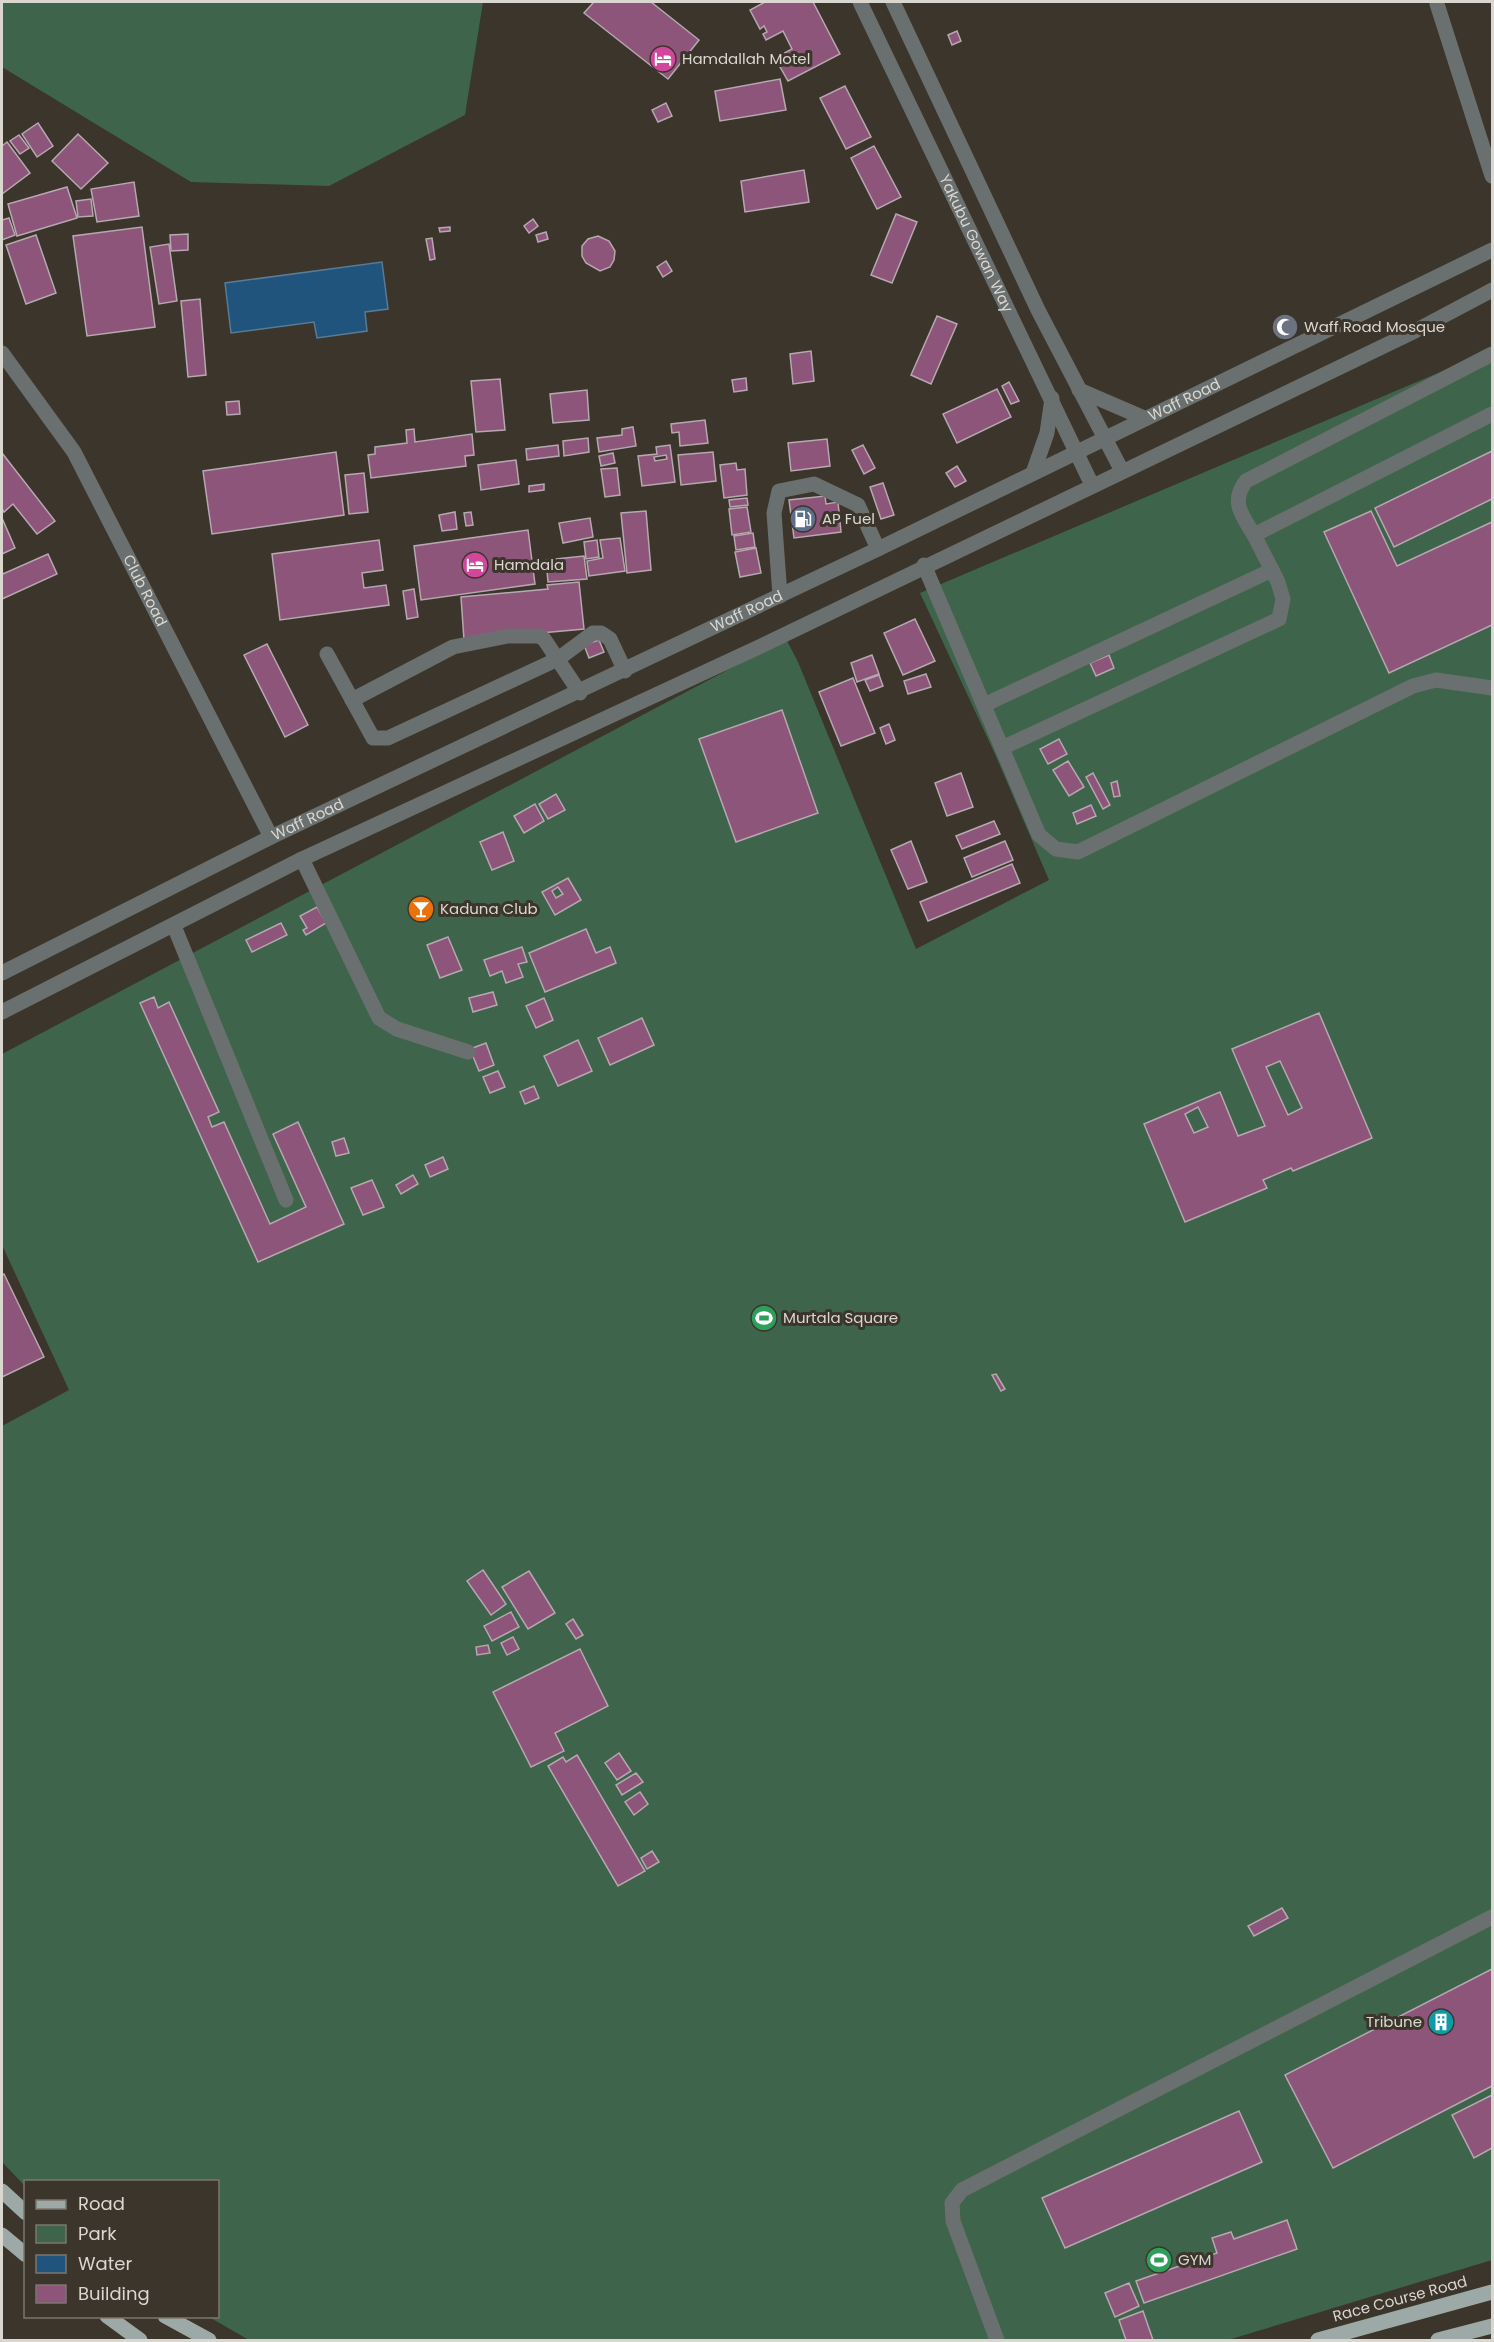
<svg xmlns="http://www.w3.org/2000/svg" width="1494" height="2342" font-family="Poppins,sans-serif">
	<rect width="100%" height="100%" fill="#3b352c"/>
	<g fill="#3e644c">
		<path d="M2,2h481l-18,113 -136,71 -138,-4 -189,-115z"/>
		<path d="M1492,350v1910l-264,80h-979l-40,-23 9,-1v-134h-192l-1,4 -23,-24v-736l67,-36 -67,-145v-191l784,-415 12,23 118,287 133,-69 -54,-126 -75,-161z"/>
	</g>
	<path fill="#21547d" stroke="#587b96" stroke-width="1.5" d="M382,262l6,47 -23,3 2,19 -50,7 -3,-16 -83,11 -6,-50z"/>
	<g fill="#8d5579" stroke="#b5a8af" stroke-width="1.5" fill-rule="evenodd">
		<path d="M591,2h60l48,38 -31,39 -84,-66 9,-10z"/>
		<path d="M765,2h48l27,52 -52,27 -13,-23 17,-9 -9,-18 -17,9 -3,-6 4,-2 -3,-6 -4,3 -10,-19z"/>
		<path d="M957,31l4,10 -9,4 -4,-10z"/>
		<path d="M780,79l6,31 -66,11 -5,-30z"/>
		<path d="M845,86l26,51 -25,12 -26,-51z"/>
		<path d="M666,103l6,13 -14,6 -6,-12z"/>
		<path d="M38,123l15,23 -16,11 -15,-23z"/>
		<path d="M78,134l30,29 -27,26 -29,-28z"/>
		<path d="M19,135l10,13 -9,6 -10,-13z"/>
		<path d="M7,142l23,31 -28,21v-48z"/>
		<path d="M874,146l27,51 -24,12 -26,-51z"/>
		<path d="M804,170l5,32 -64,10 -4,-31z"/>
		<path d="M134,182l5,34 -42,6 -6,-33z"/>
		<path d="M67,187l10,31 -60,18 -9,-32z"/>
		<path d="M91,199l2,17 -15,1 -2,-16z"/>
		<path d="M896,214l21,8 -25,61 -21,-8z"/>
		<path d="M9,218l6,17 -13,5v-20z"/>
		<path d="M533,219l5,7 -9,7 -5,-7z"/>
		<path d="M142,227l13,100 -68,9 -14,-100z"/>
		<path d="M450,227v4l-10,1 -1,-4z"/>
		<path d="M546,232l2,7 -10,3 -2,-7z"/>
		<path d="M188,234v16l-17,1 -1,-16z"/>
		<path d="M36,235l20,58 -30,11 -20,-59z"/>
		<path d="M598,236l11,5 6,10 -1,9 -4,7 -10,4 -14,-8 -4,-7v-10l6,-7z"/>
		<path d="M432,238l3,21 -5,1 -4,-21z"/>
		<path d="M169,244l8,57 -18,3 -9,-57z"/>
		<path d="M666,261l6,10 -9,6 -6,-10z"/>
		<path d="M200,299l6,76 -18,2 -7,-76z"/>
		<path d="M937,316l20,8 -26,60 -20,-9z"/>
		<path d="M811,351l3,30 -21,3 -3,-30z"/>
		<path d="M746,378l1,12 -13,2 -2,-12z"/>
		<path d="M500,379l5,51 -29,2 -5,-51z"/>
		<path d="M1009,382l10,19 -8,3 -9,-18z"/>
		<path d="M997,389l14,28 -54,26 -14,-29z"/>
		<path d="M587,390l2,30 -36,3 -3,-29z"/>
		<path d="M239,401l1,13 -13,1 -1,-13z"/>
		<path d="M705,420l3,23 -28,3 -1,-14 -7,1 -1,-9z"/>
		<path d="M633,427l3,19 -37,6 -2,-14 25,-3v-6z"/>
		<path d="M414,429l1,13 57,-8 2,21 -9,1 1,10 -95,12 -3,-23 7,-1v-7l32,-4 -1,-13z"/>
		<path d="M588,438l1,14 -25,4 -1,-15z"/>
		<path d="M827,439l3,27 -39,5 -3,-28z"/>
		<path d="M558,445l1,11 -32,4 -1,-11z"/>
		<path d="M670,445l5,37 -33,4 -4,-30 19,-2 -1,-7zM666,455l1,4 -12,2 -1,-4z"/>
		<path d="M863,445l12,23 -11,6 -12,-24z"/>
		<path d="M1492,451v48l-98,48 -19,-39z"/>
		<path d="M336,452l8,63 -132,19 -9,-63z"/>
		<path d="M713,452l3,29 -35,4 -3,-30z"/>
		<path d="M2,453l53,68 -18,13 -24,-30 -9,8 -2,-3z"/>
		<path d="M613,453l2,10 -14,3 -2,-10z"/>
		<path d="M516,460l3,24 -38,6 -3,-25z"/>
		<path d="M736,463l1,7 8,-1 2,26 -23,3 -4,-33z"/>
		<path d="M957,466l9,15 -11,6 -9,-14z"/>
		<path d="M617,468l3,27 -15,2 -4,-28z"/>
		<path d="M364,473l4,39 -19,2 -4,-39z"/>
		<path d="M883,483l11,32 -13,4 -11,-32z"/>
		<path d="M544,484v6l-15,2v-6z"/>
		<path d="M825,496l1,8 12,-2 3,30 -47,6 -5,-38z"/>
		<path d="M747,498l1,7 -18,2 -1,-7z"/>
		<path d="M747,507l4,25 -19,3 -3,-26z"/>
		<path d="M646,511l5,59 -24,3 -6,-60z"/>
		<path d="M1371,511l26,55 95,-44v103l-103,48 -65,-141z"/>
		<path d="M455,512l2,17 -15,2 -3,-16z"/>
		<path d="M471,512l2,13 -7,1 -2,-13z"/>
		<path d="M2,518l13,30 -13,6z"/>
		<path d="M590,518l3,19 -30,6 -4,-20z"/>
		<path d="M528,530l7,54 -114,16 -7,-54z"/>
		<path d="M753,533l2,14 -19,3 -2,-14z"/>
		<path d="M620,538l5,33 -36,5 -2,-15 16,-3 -3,-18z"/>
		<path d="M379,540l4,30 -21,3 2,15 22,-3 3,20 -109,15 -8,-66z"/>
		<path d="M597,540l2,17 -13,2 -2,-17z"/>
		<path d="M756,548l5,25 -21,4 -5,-25z"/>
		<path d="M48,554l9,20 -55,25v-28l1,3z"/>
		<path d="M584,556l3,23 -39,3 -2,-22z"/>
		<path d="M579,582l5,47 -120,11 -3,-43 87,-8 -1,-4z"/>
		<path d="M414,589l4,28 -11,2 -4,-28z"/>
		<path d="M915,619l20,42 -32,14 -19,-42z"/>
		<path d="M599,640l5,12 -15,6 -5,-13z"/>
		<path d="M267,644l41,81 -23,12 -41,-82z"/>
		<path d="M872,655l7,19 -22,8 -6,-19z"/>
		<path d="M1109,655l5,13 -18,8 -6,-13z"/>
		<path d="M926,674l5,13 -23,7 -4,-13z"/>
		<path d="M879,675l4,11 -13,5 -5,-11z"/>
		<path d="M853,678l22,55 -34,13 -22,-54z"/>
		<path d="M782,710l36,103 -82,29 -37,-103z"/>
		<path d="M889,724l6,16 -9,4 -6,-16z"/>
		<path d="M1059,739l8,15 -19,10 -8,-15z"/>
		<path d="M1068,761l16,26 -15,9 -16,-26z"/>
		<path d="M961,773l12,34 -26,9 -12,-33z"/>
		<path d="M1093,773l17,32 -7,4 -17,-32z"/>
		<path d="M1117,781l3,15 -6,1 -3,-14z"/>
		<path d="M556,794l9,16 -17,9 -9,-15z"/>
		<path d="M535,804l9,17 -20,12 -10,-17z"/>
		<path d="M1091,805l5,11 -19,8 -4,-11z"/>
		<path d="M994,821l6,13 -38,15 -6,-13z"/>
		<path d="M503,832l11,29 -22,9 -12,-28z"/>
		<path d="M911,841l16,41 -19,7 -17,-39z"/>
		<path d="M1005,841l8,19 -41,17 -8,-19z"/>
		<path d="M1012,864l8,19 -92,38 -8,-19z"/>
		<path d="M568,878l13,22 -26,15 -13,-23zM558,887l5,7 -7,4 -4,-7z"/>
		<path d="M317,907l9,16 -20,12 -3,-5 4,-2 -7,-12z"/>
		<path d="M281,923l6,12 -35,17 -6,-12z"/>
		<path d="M586,929l10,24 14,-6 6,16 -71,29 -16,-39z"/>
		<path d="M448,937l14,33 -22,8 -13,-33z"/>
		<path d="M522,947l5,15 -9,2 5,13 -17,6 -4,-12 -12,5 -6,-16z"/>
		<path d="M493,992l4,13 -24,7 -4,-14z"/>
		<path d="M154,997l4,11 11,-6 50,110 -11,5 4,10 12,-5 46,102 36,-17 -33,-73 25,-12 46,102 -86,38 -118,-259z"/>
		<path d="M544,998l9,22 -17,8 -10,-22z"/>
		<path d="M1319,1013l53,125 -79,33 -2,-3 -28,12 4,8 -82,34 -41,-98 76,-32 18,44 27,-10 -33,-77zM1280,1061l22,47 -14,7 -22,-48zM1198,1107l10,20 -14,6 -9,-19z"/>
		<path d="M642,1018l12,27 -44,20 -12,-27z"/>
		<path d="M578,1040l14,31 -34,15 -14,-30z"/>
		<path d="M486,1043l8,22 -15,6 -9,-22z"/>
		<path d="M498,1071l7,16 -15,6 -7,-16z"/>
		<path d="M534,1086l5,12 -14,6 -5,-12z"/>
		<path d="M344,1138l5,15 -13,3 -4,-14z"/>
		<path d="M443,1157l5,12 -18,8 -5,-12z"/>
		<path d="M413,1175l5,9 -17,10 -5,-9z"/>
		<path d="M372,1180l12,27 -21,8 -12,-27z"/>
		<path d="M4,1274l40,83 -42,20v-102z"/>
		<path d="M996,1374l9,15 -4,2 -9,-16z"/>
		<path d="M483,1570l23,34 -15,11 -24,-34z"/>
		<path d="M529,1571l26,42 -27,16 -26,-42z"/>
		<path d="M511,1612l8,15 -27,14 -8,-15z"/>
		<path d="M573,1619l10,16 -7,4 -10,-15z"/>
		<path d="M513,1637l6,12 -12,6 -6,-12z"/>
		<path d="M488,1645l2,8 -13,2 -1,-8z"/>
		<path d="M580,1649l28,57 -53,27 9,18 -33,16 -38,-75z"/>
		<path d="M619,1753l12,18 -14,9 -12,-17z"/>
		<path d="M577,1755l68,116 -27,15 -70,-120 15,-9 3,5z"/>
		<path d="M636,1773l7,9 -21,13 -6,-10z"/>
		<path d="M640,1792l8,12 -14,11 -9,-13z"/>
		<path d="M652,1851l7,11 -12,7 -6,-11z"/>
		<path d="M1282,1908l6,10 -34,18 -6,-10z"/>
		<path d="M1492,1969v117l-159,82 -48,-93z"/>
		<path d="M1492,2095v53l-18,10 -22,-43z"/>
		<path d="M1239,2111l23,51 -197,86 -23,-50z"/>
		<path d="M1287,2220l10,29 -153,54 -8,-22 81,-28 -5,-15 19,-6 3,7z"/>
		<path d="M1129,2283l10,23 -24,11 -10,-24z"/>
		<path d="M1143,2311l10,29h-27l-7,-20z"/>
	</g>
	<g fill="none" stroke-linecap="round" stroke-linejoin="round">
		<g stroke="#6a706f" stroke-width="15">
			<path id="s1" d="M860,2l232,483"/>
			<path d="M893,2l145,308 84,161"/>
			<path d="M1437,4l55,172"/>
			<path id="s2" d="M2,353l72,99 197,385"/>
			<path d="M1079,390l65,28"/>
			<path d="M1033,473l14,-40 5,-35"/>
			<path d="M1254,535c-12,-20 -24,-33 -8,-54l246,-127"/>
			<path d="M924,565l115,270 17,14 22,3 335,-166 23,-6 56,8"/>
			<path d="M780,596l-6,-83 5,-22 35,-7 44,21 20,44"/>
			<path d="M327,654l46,84h15l170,-79 35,-26h8l9,6 15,32"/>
			<path d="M352,700l101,-53 55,-11h31l5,3 36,54"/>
			<path d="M984,705l288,-135"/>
			<path d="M1002,748l277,-129 4,-20 -5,-17 -24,-47 238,-121"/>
			<path d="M302,859l77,159 18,11 71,23"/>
			<path d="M174,926l112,274"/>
			<path id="s3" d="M2,973l269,-136 607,-288 614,-299"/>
			<path d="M2,1012l300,-153 457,-212 656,-316 77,-41"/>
			<path d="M997,2340l-44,-119 -1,-18 10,-13 530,-273"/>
		</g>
		<g stroke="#9ca9a6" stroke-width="15">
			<path d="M2,2191l24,22"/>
			<path d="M2,2235l24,20"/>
			<path d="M107,2316l33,24"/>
			<path d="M165,2316l44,24"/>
			<path d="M1318,2340l174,-48"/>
			<path d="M1438,2340l54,-14"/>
		</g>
	</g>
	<defs>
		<symbol id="hotel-disc" viewBox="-11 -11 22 22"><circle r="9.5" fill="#d1479c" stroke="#3b352c"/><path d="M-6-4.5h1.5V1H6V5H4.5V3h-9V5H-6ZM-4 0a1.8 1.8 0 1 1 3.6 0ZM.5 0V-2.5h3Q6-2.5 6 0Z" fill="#fff"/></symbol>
		<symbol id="mosque-disc" viewBox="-11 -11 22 22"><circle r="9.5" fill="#6b7280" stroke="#3b352c"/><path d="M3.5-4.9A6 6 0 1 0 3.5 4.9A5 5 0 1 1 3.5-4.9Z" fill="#fff"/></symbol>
		<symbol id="fuel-disc" viewBox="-11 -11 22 22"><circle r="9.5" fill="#5c6f8a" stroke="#3b352c"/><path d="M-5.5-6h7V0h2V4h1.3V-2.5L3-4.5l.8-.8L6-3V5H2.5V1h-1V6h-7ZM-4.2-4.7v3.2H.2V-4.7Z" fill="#fff"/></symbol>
		<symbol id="bar-disc" viewBox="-11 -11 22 22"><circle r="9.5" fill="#e8710a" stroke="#3b352c"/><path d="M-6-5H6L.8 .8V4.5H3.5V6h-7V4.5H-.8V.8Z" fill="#fff"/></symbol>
		<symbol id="stadium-disc" viewBox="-11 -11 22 22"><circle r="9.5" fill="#2e9e5b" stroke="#3b352c"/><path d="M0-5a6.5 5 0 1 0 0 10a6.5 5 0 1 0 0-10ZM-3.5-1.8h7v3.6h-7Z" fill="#fff"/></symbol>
		<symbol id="building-disc" viewBox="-11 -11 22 22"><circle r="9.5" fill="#0f9aa8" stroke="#3b352c"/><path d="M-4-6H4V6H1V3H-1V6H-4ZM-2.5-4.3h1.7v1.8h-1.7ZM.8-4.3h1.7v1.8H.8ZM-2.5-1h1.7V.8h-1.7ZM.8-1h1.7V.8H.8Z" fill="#fff"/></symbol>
	</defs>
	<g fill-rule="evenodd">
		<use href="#hotel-disc" x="648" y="44" width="30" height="30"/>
		<use href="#mosque-disc" x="1270" y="312" width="30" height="30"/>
		<use href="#fuel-disc" x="788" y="504" width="30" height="30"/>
		<use href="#hotel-disc" x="460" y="550" width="30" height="30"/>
		<use href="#bar-disc" x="406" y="894" width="30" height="30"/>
		<use href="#stadium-disc" x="749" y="1303" width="30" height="30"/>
		<use href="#building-disc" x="1426" y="2007" width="30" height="30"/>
		<use href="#stadium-disc" x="1144" y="2245" width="30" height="30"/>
	</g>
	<g text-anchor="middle" stroke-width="6" stroke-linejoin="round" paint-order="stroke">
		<g font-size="15" fill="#dad7d1" stroke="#3b352c" text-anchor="start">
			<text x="682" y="64">Hamdallah Motel</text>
			<text x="1304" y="332">Waff Road Mosque</text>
			<text x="822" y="524">AP Fuel</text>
			<text x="494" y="570">Hamdala</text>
			<text x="440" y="914">Kaduna Club</text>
			<text x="783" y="1323">Murtala Square</text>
			<text x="1422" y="2027" text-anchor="end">Tribune</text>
			<text x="1178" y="2265">GYM</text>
		</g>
		<g font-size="15" fill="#dad7d1" stroke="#3b352c">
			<text dy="5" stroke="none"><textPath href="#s1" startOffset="268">Yakubu Gowan Way</textPath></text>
			<text dy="5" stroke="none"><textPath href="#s3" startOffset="1314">Waff Road</textPath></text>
			<text dy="5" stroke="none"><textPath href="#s2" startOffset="278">Club Road</textPath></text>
			<text dy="5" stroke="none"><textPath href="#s3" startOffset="828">Waff Road</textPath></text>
			<text dy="5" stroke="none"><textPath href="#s3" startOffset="342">Waff Road</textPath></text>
			<text transform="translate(1400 2299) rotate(-15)" y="5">Race Course Road</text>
		</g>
	</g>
	<rect width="1494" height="2342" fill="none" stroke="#dad7d1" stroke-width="6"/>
	<rect x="24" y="2180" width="195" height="138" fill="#3b352c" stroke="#7b766e" stroke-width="1.5"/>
	<rect x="36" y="2200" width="30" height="9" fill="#9ca9a6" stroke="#7b766e" stroke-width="1.5"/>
	<text x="78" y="2210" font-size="18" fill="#dad7d1">Road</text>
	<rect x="36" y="2225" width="30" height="18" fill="#3e644c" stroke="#7b766e" stroke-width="1.5"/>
	<text x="78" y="2240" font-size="18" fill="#dad7d1">Park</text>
	<rect x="36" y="2255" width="30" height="18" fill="#21547d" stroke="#7b766e" stroke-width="1.5"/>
	<text x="78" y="2270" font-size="18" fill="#dad7d1">Water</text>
	<rect x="36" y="2285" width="30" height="18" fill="#8d5579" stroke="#7b766e" stroke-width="1.5"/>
	<text x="78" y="2300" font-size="18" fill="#dad7d1">Building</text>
</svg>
